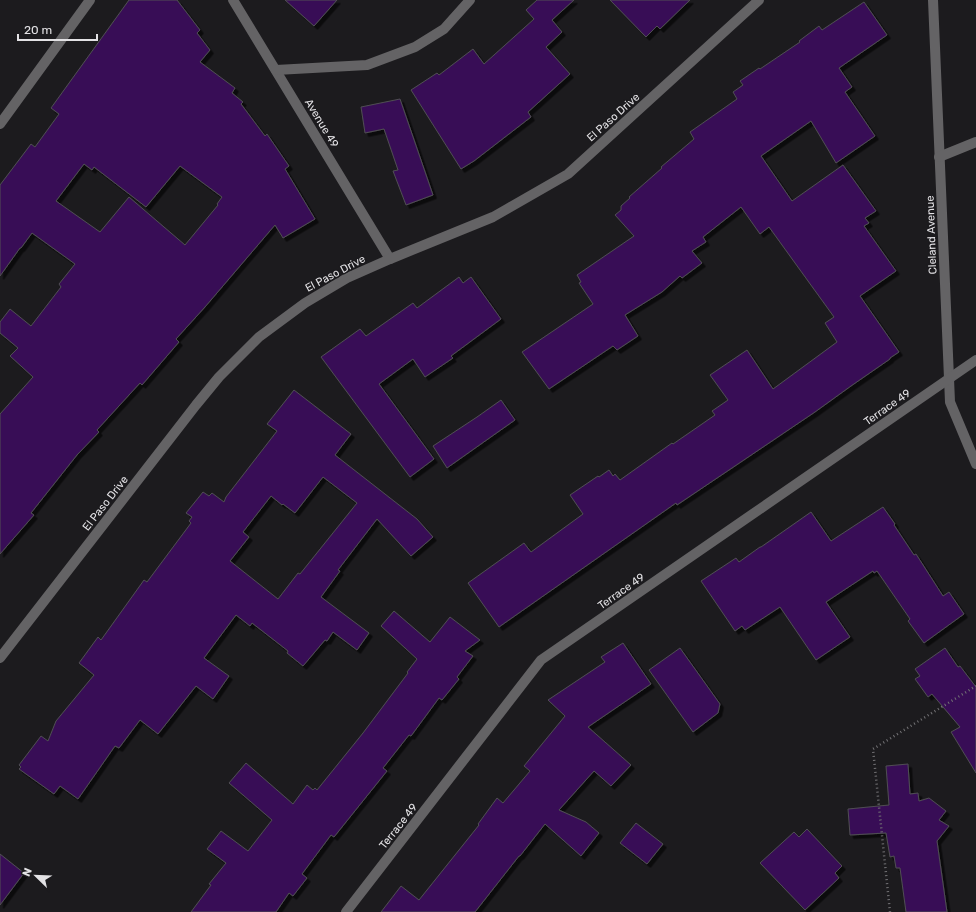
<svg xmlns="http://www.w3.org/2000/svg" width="976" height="912" font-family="Rubik,sans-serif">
	<defs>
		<filter id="shadow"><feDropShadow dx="3.5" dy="3.5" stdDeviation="0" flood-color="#0009"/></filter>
	</defs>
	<rect width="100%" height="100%" fill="#1c1b1e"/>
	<g fill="#381157" stroke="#504e53" fill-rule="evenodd" filter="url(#shadow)">
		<path d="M129,0h48l23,30 -3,3 13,17 -10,12 35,26 -3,5 11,9 -2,2 24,32 2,-2 22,32 -4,3 30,50 -32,19 -8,-13 -70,82 -29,32 3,3 -37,43 -2,-2 -43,47 2,2 -22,23 -46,58 3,2 -34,39v-140l33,-37 -23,-21 8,-8 -18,-15v-11l10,-13 21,17 30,-39 -2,-3 16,-20 -43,-31 -11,15h-1l-20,28v-91l31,-41 4,3 24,-33 -8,-6zM84,164l8,6 2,-3 52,40 34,-41 42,31 -5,7 1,1 -33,40 -56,-48 -29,35 -44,-31z"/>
		<path d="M285,0h52l-23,26z"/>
		<path d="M537,0h37l-22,20 10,12 -16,15 24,27 -42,38 3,5 -57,44 -13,8 -50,-79 26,-17 2,2 34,-26 11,15 50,-45 -8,-9z"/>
		<path d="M610,0h80l-30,29 -3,-3 -11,11z"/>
		<path d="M864,2l23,33 -48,33 13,19 -7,5 30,44 -39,27 -25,-42 -50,35 31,45 51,-36 33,46 -11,7 4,5 -5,3 32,45 -36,25 39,56 -9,6v1l-39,27 -36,26 -80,54 -58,39 -1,-2 -177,124 -31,-44 56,-40 7,9 52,-38 -13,-19 28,-19 1,1 10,-7 4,6 2,-2 5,6 52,-37 1,1 42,-29 -3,-4 16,-11 -18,-25 37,-25 26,39 64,-47 -12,-19 9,-6 -65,-90 -9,7 -19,-27 -38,30 3,5 -14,9 10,12 -20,15 -2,-2 -18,16 -37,23 13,21 -21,14 -4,-4 -64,43 -27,-37 71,-48 -14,-21 2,-1 -4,-7 57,-39 -19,-21 6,-5v-4l9,-8 -1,-1 33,-29 -1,-1 33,-28 -4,-7 47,-33 -4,-7 10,-7 -3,-4 19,-13 1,1 40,-27 -1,-1 20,-15 3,4z"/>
		<path d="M400,99l33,96 -27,10 -13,-34 5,-1 -14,-41 -19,4 -4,-26z"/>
		<path d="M459,277l4,6 8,-6 30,42 -50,37 2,2 -28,19 -12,-18 -34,25 55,75 -24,18 -89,-120 39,-28 6,7 47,-33 4,5z"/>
		<path d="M294,390l57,44 -16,21 82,64 16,18 -22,19 -34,-37 -39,51 2,1 -19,26 48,36 -12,17 -24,-18 -6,9 -2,-1 -22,26 -16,-13 1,-2 -36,-28 -2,3 -14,-11 -32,43 25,18 -16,23 -17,-13 -38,48 -18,-14 -21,28 -4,-2 -37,53 -18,-13 -6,8 -35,-25 2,-2 -2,-2 22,-29 7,5 8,-20 38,-46 -15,-12 19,-26 3,3 43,-60 3,2 44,-59 -2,-2 3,-4 -6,-4 17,-21 6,4 3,-3 12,9 2,-5 51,-66 -10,-7zM323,477l34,26 -57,71 -2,-1 -20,26 -48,-38 19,-24 -6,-5 28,-36 11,9 1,-1 12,9z"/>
		<path d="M501,400l14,20 -68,48 -14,-22 44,-29z"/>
		<path d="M883,507l12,17 -1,1 20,30 2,-1 27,42 6,-4 15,22 -40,29 -16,-22 2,-2 -33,-48 -3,2 -1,-2 -47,31 24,35 -34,23 -36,-53 -35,23 -3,-4 -7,5 -34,-50 35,-23 3,4 21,-15h1l50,-35 20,29z"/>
		<path d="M394,611l36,31 20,-25 30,23 -15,11 8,5 -16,21 2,2 -17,21 -3,-2 -28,38 -2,-1 -26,33 4,3 -53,66 -3,-2 -29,39 5,4 -14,18 -4,-3 -13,19h-85l20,-27 -2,-1 17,-21 -19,-14 14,-18 27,20 24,-31 -43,-37 17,-20 47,41 14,-19 6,5 2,-2 2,2 46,-57 45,-60 -1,-1 10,-13 -36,-33z"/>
		<path d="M623,643l28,41 -63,43 43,38 -20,21 -17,-15 -35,39 27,12 13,11 -18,23 -36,-32 -25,32h-1l-44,56h-94l20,-26 18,14 60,-75 -1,-1 19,-26 6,5 27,-32 -6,-5 41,-50 -17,-16 57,-38 -4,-5z"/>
		<path d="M680,648l40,56 -2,9 -25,19 -44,-62z"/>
		<path d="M945,648l13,19 2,-1 16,21v86l-25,-41 9,-5 -28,-33 -4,3 -13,-18 5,-3 -5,-7z"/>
		<path d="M908,764l2,30 8,-1 1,8 10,-3 17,13 -7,9 10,6 -12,15 10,71h-41l-6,-44h-4l-2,-12 -4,1 -4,-24 -36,2 -2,-26 41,-4 -3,-39z"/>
		<path d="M636,823l27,21 -16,20 -27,-21z"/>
		<path d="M807,829l35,37 -7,7 4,5 -34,32 -45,-47 34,-31 5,5z"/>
		<path d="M0,854l24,19 -24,32z"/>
	</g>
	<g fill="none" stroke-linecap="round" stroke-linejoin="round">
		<path stroke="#737275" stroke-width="2.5" stroke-dasharray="1 3" stroke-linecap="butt" d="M890,912l-17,-163 103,-63"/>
		<g stroke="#646365" stroke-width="10">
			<path d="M233,0l157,259"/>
			<path d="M933,0l17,402 26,62"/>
			<path d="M276,70l91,-5 48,-18 29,-18 26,-29"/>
			<path d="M0,124l90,-124"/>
			<path d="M939,157l37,-15"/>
			<path d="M0,658l196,-253 23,-28 40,-40 46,-34 42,-25 43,-19 103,-42 14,-8 61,-35 191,-174"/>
			<path d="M346,912l195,-252 435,-300"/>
		</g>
	</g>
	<g text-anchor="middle" stroke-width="3" stroke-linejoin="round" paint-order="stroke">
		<g font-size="11" fill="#e3e2e5" stroke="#1c1b1e">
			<text transform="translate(613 117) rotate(-42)" y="4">El Paso Drive</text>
			<text transform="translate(322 123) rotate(59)" y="4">Avenue 49</text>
			<text transform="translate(931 235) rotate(-92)" y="4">Cleland Avenue</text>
			<text transform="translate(335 273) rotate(-28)" y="4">El Paso Drive</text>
			<text transform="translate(887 407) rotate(-35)" y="4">Terrace 49</text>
			<text transform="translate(105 503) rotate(-52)" y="4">El Paso Drive</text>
			<text transform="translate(621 591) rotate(-35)" y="4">Terrace 49</text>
			<text transform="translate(398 826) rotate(-52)" y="4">Terrace 49</text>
		</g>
	</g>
	<g transform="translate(36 876) rotate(293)" stroke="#1c1b1e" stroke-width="3" paint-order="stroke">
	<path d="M0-3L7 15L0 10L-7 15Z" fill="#e3e2e5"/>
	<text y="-6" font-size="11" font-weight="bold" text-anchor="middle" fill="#e3e2e5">N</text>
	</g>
	<path d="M18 34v6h79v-6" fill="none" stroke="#e3e2e5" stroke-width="2"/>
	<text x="24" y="34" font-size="12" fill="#e3e2e5" stroke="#1c1b1e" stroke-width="3" paint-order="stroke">20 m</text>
</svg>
